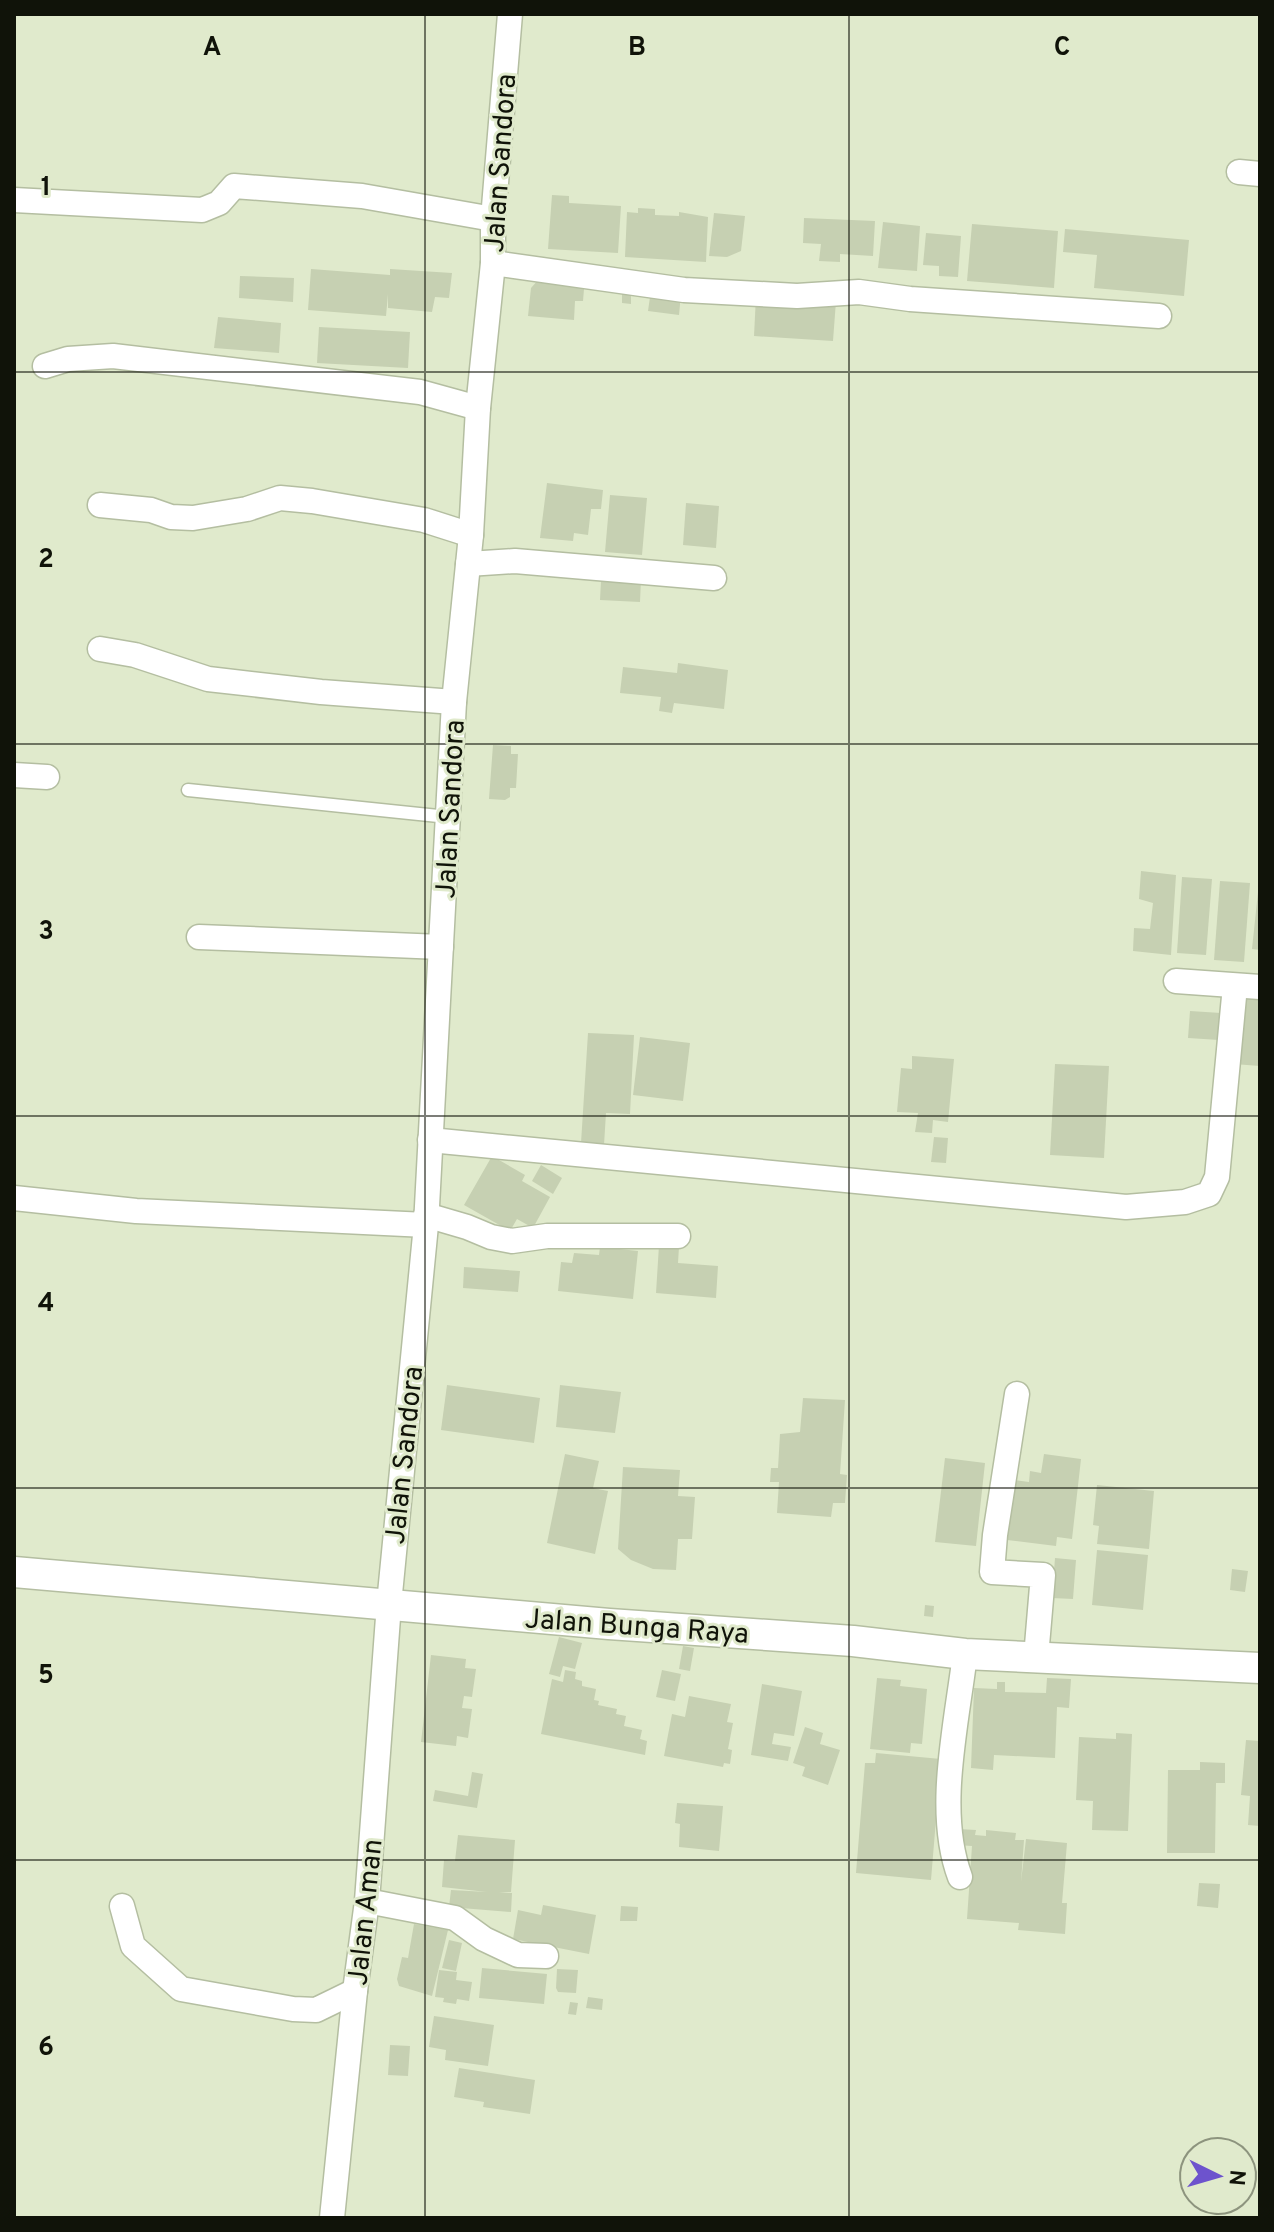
<svg xmlns="http://www.w3.org/2000/svg" width="1274" height="2232" font-family="Overpass,sans-serif">
	<rect width="100%" height="100%" fill="#e0eacc"/>
	<g fill="#c6d0b2">
		<path d="M552,195l17,1v7l52,3 -3,47 -70,-4z"/>
		<path d="M638,208l17,1v6l24,1v-4l29,5 -2,45 -81,-5 2,-45 11,1z"/>
		<path d="M714,213l31,3 -4,35 -14,6 -18,-1z"/>
		<path d="M804,218l71,3 -2,35 -33,-2v8l-21,-1 2,-17 -18,-1z"/>
		<path d="M883,222l37,4 -3,45 -39,-3z"/>
		<path d="M972,224l86,7 -4,57 -87,-7z"/>
		<path d="M1065,229l124,11 -5,56 -90,-8 3,-33 -34,-3z"/>
		<path d="M926,233l35,3 -3,41 -19,-1v-10l-16,-1z"/>
		<path d="M311,269l79,6v-6l62,4 -3,25 -14,-1 -3,15 -44,-4v-14l-2,22 -78,-6z"/>
		<path d="M240,276l54,2 -1,24 -54,-4z"/>
		<path d="M585,277l-2,24h-8l-1,19 -46,-4 3,-28 8,-9z"/>
		<path d="M651,290l30,4 -2,21 -31,-4z"/>
		<path d="M622,293l9,1v10l-9,-1z"/>
		<path d="M756,296l80,5 -3,40 -79,-5z"/>
		<path d="M218,317l63,6 -2,30 -65,-5z"/>
		<path d="M319,327l91,5 -2,36 -91,-5z"/>
		<path d="M547,483l56,7 -2,19h-10l-3,26 -14,-2 -1,8 -33,-3z"/>
		<path d="M610,495l37,3 -5,57 -37,-3z"/>
		<path d="M686,503l33,3 -3,42 -33,-3z"/>
		<path d="M605,576l36,2 -1,24 -40,-2 1,-19h4z"/>
		<path d="M678,663l50,7 -4,39 -50,-6 -2,10 -13,-2 2,-14 -41,-4 3,-26 54,6z"/>
		<path d="M493,745l18,1v8h7l-2,34h-6v9l-5,3 -16,-1z"/>
		<path d="M1141,871l35,4 -5,80 -38,-4 1,-23 16,1 3,-26 -14,-4z"/>
		<path d="M1182,877l30,2 -6,76 -29,-2z"/>
		<path d="M1220,881l30,2 -6,79 -30,-2z"/>
		<path d="M1258,892h2v58l-8,-1z"/>
		<path d="M1238,996l22,1v69l-26,-2z"/>
		<path d="M1190,1011l31,2 -2,27 -31,-2z"/>
		<path d="M588,1033l46,2 -4,79 -24,-1 -2,32 -23,-2z"/>
		<path d="M640,1037l50,6 -7,58 -50,-6z"/>
		<path d="M912,1056l42,3 -6,63 -15,-2 -1,13 -17,-1 3,-19 -21,-1 4,-44 11,1z"/>
		<path d="M1055,1064l54,2 -5,92 -54,-3z"/>
		<path d="M934,1137l14,1 -2,25 -15,-1z"/>
		<path d="M492,1156l33,19 -3,6 28,16 -17,31 -16,-9 -7,12 -46,-26z"/>
		<path d="M541,1165l21,13 -9,16 -21,-13z"/>
		<path d="M659,1245l20,2 -1,16 40,3 -2,32 -60,-5z"/>
		<path d="M600,1247l38,4 -5,48 -75,-8 3,-29 11,1 2,-10 25,2z"/>
		<path d="M464,1267l56,4 -2,21 -55,-4z"/>
		<path d="M447,1385l93,13 -6,45 -93,-13z"/>
		<path d="M560,1385l61,7 -6,41 -59,-6z"/>
		<path d="M803,1398l42,2 -5,74 7,1 -2,28h-12l-2,14 -54,-4 2,-31h-9l1,-14h7l2,-34 20,-2z"/>
		<path d="M565,1454l34,7 -6,27 15,3 -13,63 -48,-11z"/>
		<path d="M1044,1454l37,5 -9,80 -15,-2 -1,9 -49,-6 7,-60 15,2 1,-11 11,2z"/>
		<path d="M945,1458l40,5 -9,83 -41,-4z"/>
		<path d="M623,1467l57,3 -2,26 17,1 -3,42h-14l-2,31 -23,-1 -22,-9 -13,-11z"/>
		<path d="M1097,1485l57,6 -5,58 -52,-5 2,-18 -6,-1z"/>
		<path d="M1097,1550l51,5 -5,55 -51,-5z"/>
		<path d="M1055,1558l21,2 -3,39 -21,-1z"/>
		<path d="M1232,1569l16,2 -3,21 -15,-2z"/>
		<path d="M925,1605l9,1 -1,11 -9,-1z"/>
		<path d="M559,1637l23,6 -7,26 -12,-3 -3,11 -11,-3z"/>
		<path d="M683,1646l11,2 -4,23 -11,-2z"/>
		<path d="M431,1655l35,4 -1,9 11,1 -4,28 -8,-1 -2,12 10,1 -4,29 -11,-2 -1,10 -35,-4z"/>
		<path d="M565,1670l11,2 -1,7 7,2v5l14,3 -2,11 5,1 -1,4 19,4 -1,5 10,2 -2,10 18,4 -2,9 7,2 -2,14 -104,-21 11,-55 11,3z"/>
		<path d="M662,1670l19,4 -6,27 -19,-4z"/>
		<path d="M877,1678l24,2 -1,6 27,3 -5,55 -11,-1 -1,10 -40,-4z"/>
		<path d="M1047,1678l24,1 -2,29 -12,-1 -2,51 -61,-3 -1,15 -22,-2 3,-80 23,1v-7h8v10l41,1z"/>
		<path d="M762,1684l40,7 -8,45 -20,-3 -2,11 19,3 -3,14 -37,-6z"/>
		<path d="M689,1696l42,8 -4,18 6,1 -5,26 4,1 -2,14 -6,-1 -1,4 -59,-11 8,-42 13,3z"/>
		<path d="M805,1727l18,6 -3,11 20,6 -12,35 -26,-9 3,-9 -12,-4z"/>
		<path d="M1116,1733l16,1 -4,97 -36,-1 1,-29 -17,-1 3,-63 37,2z"/>
		<path d="M1246,1740l14,1v85l-12,-1 2,-29 -9,-1z"/>
		<path d="M876,1753l65,6 -10,121 -75,-7 9,-110h10z"/>
		<path d="M1200,1762l25,1v20h-9l-1,70h-48l1,-83h32z"/>
		<path d="M472,1772l11,2 -6,34 -44,-7 2,-11 33,6z"/>
		<path d="M677,1803l46,3 -4,45 -40,-4 1,-23 -5,-1z"/>
		<path d="M958,1829l18,1 -1,5 11,1v-6l30,3 -1,7h9l-3,42 5,-43 41,4 -5,60h5l-2,31 -47,-4 1,-7 -52,-4 5,-73 -15,-1z"/>
		<path d="M458,1835l57,5 -4,52 -12,1h13l-1,19 -62,-5 2,-17 36,2 -45,-5 2,-27 11,1z"/>
		<path d="M1199,1883l21,1 -2,24 -21,-2z"/>
		<path d="M543,1905l53,10 -7,39 -76,-15 5,-29 23,5z"/>
		<path d="M621,1906l17,1 -1,14h-17z"/>
		<path d="M414,1924l34,6 -16,66 -33,-10 -2,-7 5,-22 6,1z"/>
		<path d="M449,1940l13,3 -6,28 -14,-3z"/>
		<path d="M482,1968l65,6 -3,30 -65,-6z"/>
		<path d="M557,1969l21,1 -2,23 -18,-1 -2,-4z"/>
		<path d="M439,1970l18,2 -1,8 16,2 -3,19 -12,-2 -1,5 -13,-2 1,-4 -9,-1z"/>
		<path d="M588,1997l15,2 -1,11 -16,-2z"/>
		<path d="M570,2002l8,1 -2,12 -8,-1z"/>
		<path d="M434,2016l60,9 -6,41 -43,-6 1,-10 -17,-3z"/>
		<path d="M390,2045l20,1 -2,30 -20,-1z"/>
		<path d="M459,2068l76,12 -5,34 -47,-7 1,-5 -30,-5z"/>
	</g>
	<g fill="none" stroke-linecap="round" stroke-linejoin="round">
		<defs>
			<path id="service" d="M188,790l260,27"/>
			<g id="minor">
				<path d="M1239,172l21,2"/>
				<path d="M14,200l188,10 17,-7 15,-17 128,10 131,23"/>
				<path d="M493,263l191,27 113,6 62,-4 51,7 249,17"/>
				<path d="M45,366l23,-7 45,-3 307,36 58,16"/>
				<path d="M100,505l51,5 20,7 22,1 54,-9 33,-11 32,3 112,19 47,15"/>
				<path d="M468,564l47,-3 199,17"/>
				<path d="M100,649l35,6 73,24 113,13 133,10"/>
				<path d="M14,775l33,2"/>
				<path d="M199,937l242,10"/>
				<path d="M1176,981l84,6"/>
				<path d="M430,1140l696,67 59,-5 24,-8 8,-17 18,-191"/>
				<path d="M14,1198l122,13 290,14"/>
				<path d="M426,1215l41,12 24,10 21,4 35,-5h131"/>
				<path d="M1017,1394l-22,141 -3,37 51,3 -7,82"/>
				<path d="M960,1877c-25,-66 -3,-154 5,-223"/>
				<path d="M367,1901l88,17 29,21 34,16 28,1"/>
				<path d="M122,1906l11,40 48,43 112,20 23,1 39,-19"/>
				<path d="M332,2218l23,-227 12,-90 22,-297 37,-379 28,-523 17,-167 7,-127 15,-145v-44l17,-205"/>
			</g>
			<path id="tertiary" d="M14,1572l595,52 244,17 112,13 295,14"/>
		</defs>
		<use href="#service" stroke="#b4bea1" stroke-width="15"/>
		<use href="#minor" stroke="#b4bea1" stroke-width="27"/>
		<use href="#tertiary" stroke="#b4bea1" stroke-width="33"/>
		<use href="#service" stroke="#fff" stroke-width="12"/>
		<use href="#minor" stroke="#fff" stroke-width="24"/>
		<use href="#tertiary" stroke="#fff" stroke-width="30"/>
	</g>
	<path fill="none" stroke="#101309" stroke-width="2" stroke-opacity="0.55" d="M425,14v2204M849,14v2204M14,372h1246M14,744h1246M14,1116h1246M14,1488h1246M14,1860h1246"/>
	<g text-anchor="middle" stroke-width="6" stroke-linejoin="round" paint-order="stroke">
		<g font-size="28" fill="#101309" stroke="#e0eacc">
			<text transform="translate(499 163) rotate(-86)" y="10">Jalan Sandora</text>
			<text transform="translate(449 809) rotate(-87)" y="10">Jalan Sandora</text>
			<text transform="translate(403 1455) rotate(-84)" y="10">Jalan Sandora</text>
			<text transform="translate(637 1625) rotate(4)" y="10">Jalan Bunga Raya</text>
			<text transform="translate(364 1912) rotate(-84)" y="10">Jalan Aman</text>
		</g>
	</g>
	<g font-size="26" text-anchor="middle" font-weight="bold" fill="#101309" stroke="#e0eacc" stroke-width="6" stroke-linejoin="round" paint-order="stroke">
		<text x="212" y="55">A</text>
		<text x="637" y="55">B</text>
		<text x="1062" y="55">C</text>
		<text x="46" y="195">1</text>
		<text x="46" y="567">2</text>
		<text x="46" y="939">3</text>
		<text x="46" y="1311">4</text>
		<text x="46" y="1683">5</text>
		<text x="46" y="2055">6</text>
	</g>
	<rect width="1274" height="2232" fill="none" stroke="#101309" stroke-width="32"/>
	<g transform="translate(1218 2176) rotate(95)"><circle r="38" fill="#e0eacc" stroke="#8d947e" stroke-width="2"/>
	<path d="M0-6L14 30L0 20L-14 30Z" fill="#6d53cd"/>
	<text y="-12" font-size="22" font-weight="bold" text-anchor="middle" fill="#101309">N</text>
	</g>
</svg>
